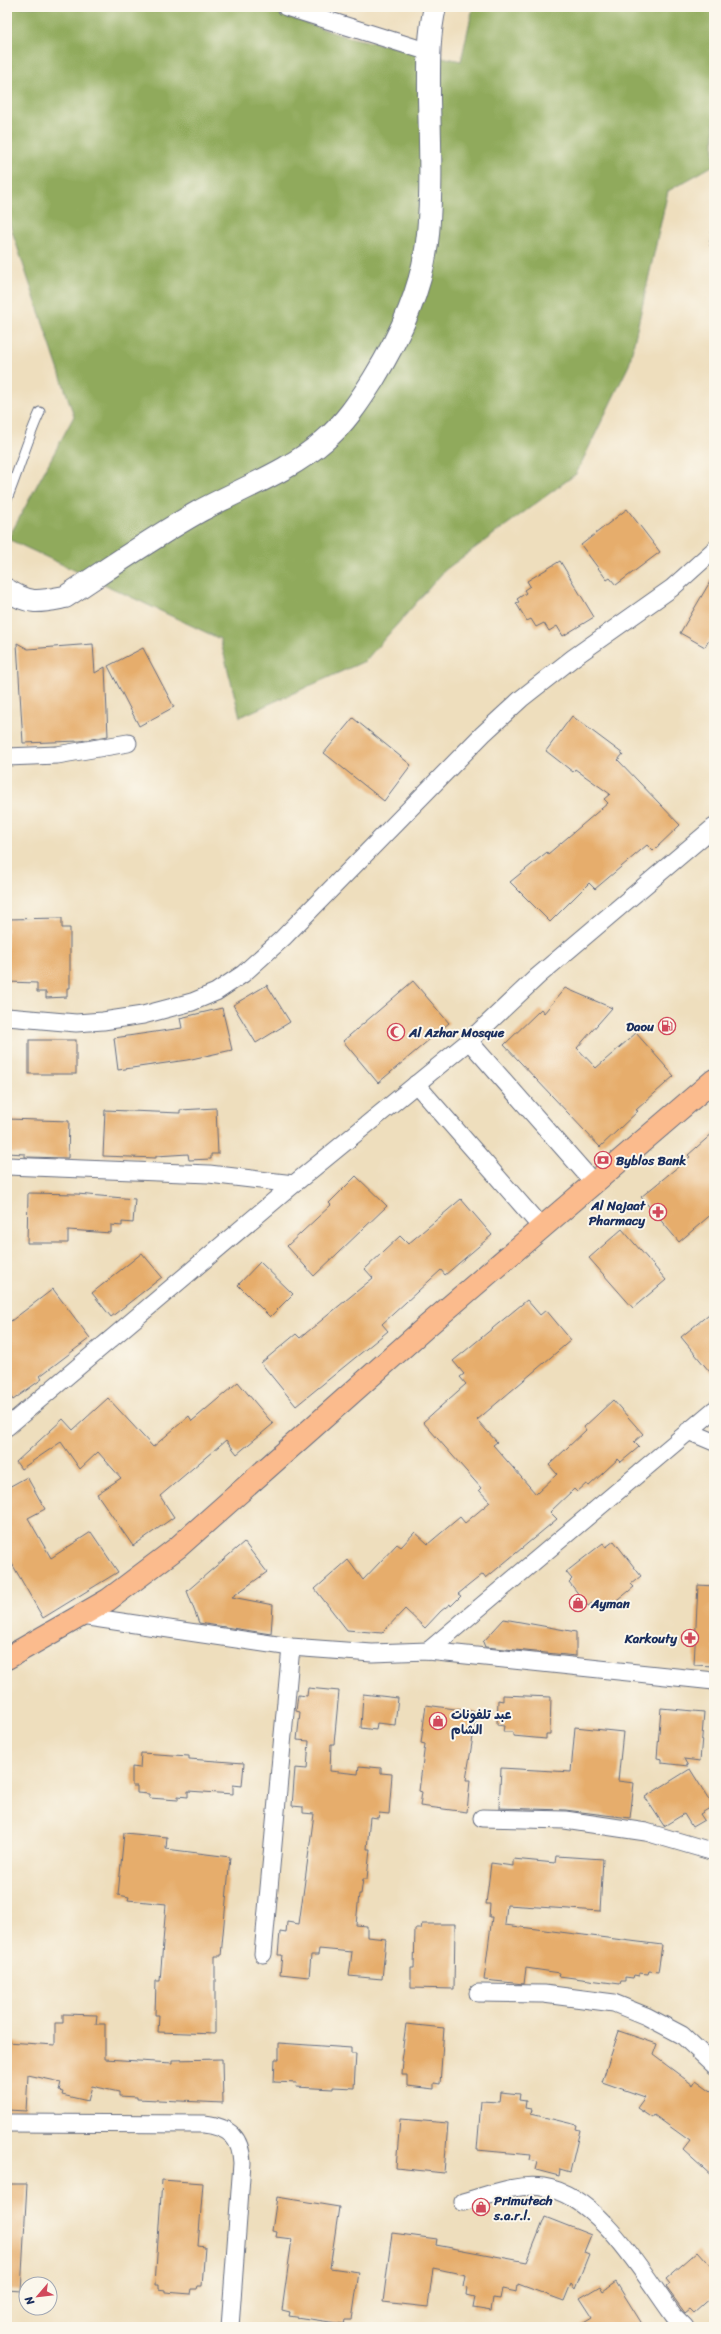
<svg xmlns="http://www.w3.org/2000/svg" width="721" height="2334" font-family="Sriracha,'Playpen Sans Arabic',sans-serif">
	<rect width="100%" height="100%" fill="#fbf7ec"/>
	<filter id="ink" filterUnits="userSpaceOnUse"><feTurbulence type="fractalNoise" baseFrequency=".025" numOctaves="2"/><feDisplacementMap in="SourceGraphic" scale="8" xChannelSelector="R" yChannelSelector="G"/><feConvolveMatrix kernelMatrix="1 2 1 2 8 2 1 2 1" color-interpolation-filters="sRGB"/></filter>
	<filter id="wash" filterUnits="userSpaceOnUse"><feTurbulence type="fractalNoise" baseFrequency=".012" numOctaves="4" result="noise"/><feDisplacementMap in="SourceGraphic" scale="16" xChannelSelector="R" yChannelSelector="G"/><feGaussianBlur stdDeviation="0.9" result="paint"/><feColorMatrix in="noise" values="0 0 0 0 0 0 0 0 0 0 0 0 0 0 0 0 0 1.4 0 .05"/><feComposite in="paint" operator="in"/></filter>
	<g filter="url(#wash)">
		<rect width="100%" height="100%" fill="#eedebd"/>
		<path fill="#90aa5c" stroke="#566c5d" d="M7,7h253l83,29 118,25 12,-54h241v158l-46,26 -39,174 -53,109 -131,96 -80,91 -125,56 -20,-78 -212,-100 66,-123 -67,-200z"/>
		<g id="blocks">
			<g fill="#e6ad6c">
				<path d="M627,509l33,43 -44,33 -6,-7 -3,2 -26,-35z"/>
				<path d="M560,561l34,56 -31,19 -6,-10 -8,5 -5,-8 -8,4 -5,-8 -4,2 -11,-18 3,-1 -2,-3 9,-6 -2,-3 6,-4 -3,-5z"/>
				<path d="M714,575v56l-9,16 -25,-14z"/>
				<path d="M17,643l11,6 65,-5 2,29 10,-6 3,69 -28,5 -57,2z"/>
				<path d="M143,648l31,59 -35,19 -31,-60z"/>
				<path d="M572,716l51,38 -5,6 62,65 -27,26 -6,-6 -52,44 -6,-6 -39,39 -40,-40 37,-30 1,2 60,-51 -4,-4 6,-5 -35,-25 -2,3 -27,-21z"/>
				<path d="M353,718l58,47 -27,36 -60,-48z"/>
				<path d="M62,918v10h8v60h-3v9l-21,1v-6h-9v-9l-30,-1v-63z"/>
				<path d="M413,981l36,42 -71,60 -35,-42z"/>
				<path d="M267,985l23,37 -34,21 -23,-38z"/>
				<path d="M565,988l47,20 -35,40 19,20 40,-35 38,43 -38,34 2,1 -38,36 -96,-102 37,-36 3,4z"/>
				<path d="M222,1008l10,42 -45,10 -69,10 -4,-32 68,-10 -2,-10z"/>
				<rect x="29" y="1040" width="47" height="34"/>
				<path d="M216,1108l2,46h-7v5l-22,1 -1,-6 -32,2v2l-53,-2 2,-46 75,3v-3z"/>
				<path d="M7,1119l62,2 -1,37 -43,-1v-3l-18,-1z"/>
				<path d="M714,1132v80l-35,30 -38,-45 49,-40 -2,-2z"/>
				<path d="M356,1176l31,30 -73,70 -27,-30 44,-41 -2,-2z"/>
				<path d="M28,1193l49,1 58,5 -2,24 -11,-1v4l-11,-1v8l-43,-3v13h-41z"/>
				<path d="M461,1199l31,36 -47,40 -4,-5 -59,54 6,7 -92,75 -35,-43 35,-29 4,4 73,-60 -8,-9 35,-33 8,8z"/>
				<path d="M622,1229l44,51 -33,28 -44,-50z"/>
				<path d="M142,1253l20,24 -51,40 -19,-24z"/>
				<path d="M260,1262l33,32 -23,23 -32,-32z"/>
				<path d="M53,1289l37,49 -50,38 2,3 -29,21 -6,-9v-67z"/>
				<path d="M527,1300l13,15 6,-5 25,30 -94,80 20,22 -4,3 43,49 21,-20 -8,-9 37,-35 -2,-3 29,-27 30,34 -9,8 5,5 -18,15 -3,-3 -29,27 -3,-2 -9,8 -3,-3 -24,23 7,7 -71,59 -3,-4 -25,20 3,2 -10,10 -1,-2 -9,7 -16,17 -20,-19 -23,24 -35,-3 -32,-41 33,-29 15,20 34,-36 4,3 14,-15 13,12 32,-27 5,6 25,-21 -11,-12 2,-2 -58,-66 43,-38 -6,-7 4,-3 -11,-13z"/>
				<path d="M714,1310v67l-33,-40z"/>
				<path d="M238,1382l35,42 -36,30 -11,-14 -66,56 14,21 -41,29 -36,-52 24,-16 -23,-26 -18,17 -19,-27 -40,27 -5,-7 47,-43 10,11 35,-32 45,49 36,-31 3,5z"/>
				<path d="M27,1477l18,32 -17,9 23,40 40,-26 27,40 -75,46 -36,-63v-67z"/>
				<path d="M614,1541l27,35 -10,8 3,3 -26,21 -4,-6 -8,7 -4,-6 -4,3 -19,-24 3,-3 -6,-7 37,-29 3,4z"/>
				<path d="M244,1542l23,30 -35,25 41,8 -2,29 -72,-11 -12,-32z"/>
				<path d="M698,1585l16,1v80l-20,-1z"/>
				<path d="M504,1619l72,13v24l-91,-9 -2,-5z"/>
				<path d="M308,1688l31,3 -5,53h-3l-1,27 28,3 1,-8 22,2v5l11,1 -3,40 -10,-1 -1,5 -8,-1 -3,32h3l-3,30h-4l-2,15h-2l-3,31 11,1v11l19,2 -4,40 -33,-3 3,-24 -33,-3 -1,6h-7l-2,22 -29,-3 2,-19h-4l2,-23 6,1 1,-11 12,2 15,-110 -11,-1v-6l-11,-1 3,-38 12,1 2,-28 -12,-1 3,-28 -4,-1 2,-16 9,1z"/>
				<path d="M363,1694l35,4 -3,27 -18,-2 -1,7 -15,-2z"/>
				<path d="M503,1695l48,2 -1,37h-4v5l-33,-3v-4h-10l1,-6 -7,-1 1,-25 5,1z"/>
				<path d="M426,1705l51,7 -11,68h4l-3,32 -47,-6 2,-14 -3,-1 6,-47 -4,-1z"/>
				<path d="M661,1708l43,4 -4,49 -16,-2 4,7 -26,-3v-4l-5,-1z"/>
				<path d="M575,1727l48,5 -5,49 16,2 -4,35 -65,-8 -66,-2 2,-40 70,4z"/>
				<path d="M141,1753l48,3v3l55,4 -2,23 -9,-1v9l-45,-3v6l-10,-1v4l-29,-2v-4l-12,-1v-7h-5v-19l8,1z"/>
				<path d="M690,1769l23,37 -13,8 4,6 -12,7 -8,-13 -20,12 -19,-29z"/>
				<path d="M124,1833l43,4 -1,12 64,8 -9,99h-6v78l-57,-2 1,-17h-4l1,-34h4l6,-77 -38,-4 1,-3 -11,-2z"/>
				<path d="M556,1856l47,3 -3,52 -93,-6 -2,20 157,20 -4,27 -9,-1 -1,3 -9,-1v3l-5,-1 -1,3 -8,-1v4h-4l-1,3 -61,-8 1,-3 -34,-5 -2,16 -40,-4 8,-63h-3l1,-13h-4l5,-41 22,3v-7l42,4z"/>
				<path d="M422,1924h33l-1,65 -43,-1v-20h3l1,-39h6z"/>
				<path d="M63,2014l34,1 -1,9h9v35l67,4v-3l50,-1 1,44 -86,-4v-2l-18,-1v-4l-27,-6 -4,15 -26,-6 1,-3 -4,-1 2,-9 -33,-7 -2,36 -19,-1v-68l48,3v-22h8z"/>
				<path d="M406,2024l38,4 -4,56 -6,-1v6l-27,-3v-11h-5l1,-14h-2z"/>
				<path d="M619,2031l38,13 -4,11 40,30 3,-5 18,13v85l-31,-28 7,-9 -36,-26 -2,3 -15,-10 8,-11 -43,-15z"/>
				<path d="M279,2043l72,5v6h5l-2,34 -21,-1v2l-37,-2 1,-4 -23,-1 1,-23h4z"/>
				<path d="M500,2092l20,2 -1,6 7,1 -1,7 7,1 -1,5 46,11 -1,4 4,1 -10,42 -10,-3 -1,7 -23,-6 2,-8 -8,-2 1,-5 -54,-5 4,-49 18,1z"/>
				<path d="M400,2119l48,4 -4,50 -48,-5z"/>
				<path d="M162,2180l41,3 -5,63 7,1 -3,39h-4l-1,3h-5l-1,5 -26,-2v-2l-7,-1v-4h-3z"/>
				<path d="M7,2184h20l-6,107 -14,-1z"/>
				<path d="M277,2197l62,10 -9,61 29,4 -7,48h-7l-1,4 -55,-8 1,-4 -8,-2 10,-71 -16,-2 1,-5 -5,-1z"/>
				<path d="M545,2217l46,18 -7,17 5,2 -14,35 -4,-5 -7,17 -46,-17 -1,8 -15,-3 -2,10 -7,-1 -2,13 -18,-3 2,-11 -8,-2 1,-8 -4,-1 2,-11 -33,-7 -5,39 -45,-5 9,-69 45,6 -1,6 91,17z"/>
				<path d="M698,2251l16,18v26l-20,18 -4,-4 -5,4 -19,-26 4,-3 -4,-5z"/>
				<path d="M616,2282l28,45h-66l15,-9 -13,-20 20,-12 3,5z"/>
			</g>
		</g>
	</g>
	<g filter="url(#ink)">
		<use href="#blocks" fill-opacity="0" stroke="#656c7f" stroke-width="1"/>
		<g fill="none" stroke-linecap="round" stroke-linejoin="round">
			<defs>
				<path id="service" d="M7,499c12,-29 20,-59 33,-87"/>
				<g id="minor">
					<path d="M286,7l143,45"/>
					<path d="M7,757l50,-2 71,-12"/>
					<path d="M7,1017l69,6 27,-2 40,-6 49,-13 24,-10 27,-18 40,-36 200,-204 39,-36 51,-40 99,-70 42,-38"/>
					<path d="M469,1041l125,142"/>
					<path d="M416,1084l126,144"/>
					<path d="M7,1166l202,8 85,10"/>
					<path d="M7,1427l287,-243 175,-143 69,-65 176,-149"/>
					<path d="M688,1431l26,11"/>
					<path d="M81,1616l210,31 81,6 56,-2 286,30"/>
					<path d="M428,1651l286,-241"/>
					<path d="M482,1818l83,2 81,12 68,20"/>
					<path d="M263,1954l28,-307"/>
					<path d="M478,1993l66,1 70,9 32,13 36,19 32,30"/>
					<path d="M7,2123l197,1c26,3 37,14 38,39l-12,164"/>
					<path d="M463,2202c25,-7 54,-19 80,-15 56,8 100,87 131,129l11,11"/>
				</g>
				<path id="tertiary" d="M7,590c23,15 32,12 58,7 44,-29 87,-59 133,-85 42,-23 91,-40 127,-72 20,-17 34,-38 48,-60 28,-46 50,-92 55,-146 4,-45 2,-90 1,-135 0,-31 -1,-62 6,-92"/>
				<path id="primary" d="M7,1658l101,-58 69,-52 249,-221 288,-247"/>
			</defs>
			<use href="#service" stroke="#656c7f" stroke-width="11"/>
			<use href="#minor" stroke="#656c7f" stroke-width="19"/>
			<use href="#tertiary" stroke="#656c7f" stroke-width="24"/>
			<use href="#primary" stroke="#656c7f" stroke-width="24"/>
			<path stroke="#656c7f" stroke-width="2.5" stroke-dasharray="1 3" stroke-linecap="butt" d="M714,221l-4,22 4,17"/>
			<use href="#service" stroke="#fff" stroke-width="9"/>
			<use href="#minor" stroke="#fff" stroke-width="17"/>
			<use href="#tertiary" stroke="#fff" stroke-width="22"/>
			<use href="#primary" stroke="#fbbb8d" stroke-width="22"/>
		</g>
	</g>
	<defs>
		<symbol id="fuel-ring" viewBox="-11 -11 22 22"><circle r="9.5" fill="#fbf7ec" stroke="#d1495b" stroke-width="1.5"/><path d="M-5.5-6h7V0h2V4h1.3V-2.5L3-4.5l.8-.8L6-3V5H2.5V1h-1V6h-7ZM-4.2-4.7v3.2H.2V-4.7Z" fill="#d1495b"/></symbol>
		<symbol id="mosque-ring" viewBox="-11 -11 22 22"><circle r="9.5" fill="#fbf7ec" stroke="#d1495b" stroke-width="1.5"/><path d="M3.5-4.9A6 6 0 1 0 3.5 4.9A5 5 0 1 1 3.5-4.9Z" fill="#d1495b"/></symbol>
		<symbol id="bank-ring" viewBox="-11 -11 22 22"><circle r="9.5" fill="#fbf7ec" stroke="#d1495b" stroke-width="1.5"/><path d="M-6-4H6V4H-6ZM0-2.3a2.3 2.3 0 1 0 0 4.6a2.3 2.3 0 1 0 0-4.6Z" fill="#d1495b"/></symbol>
		<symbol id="pharmacy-ring" viewBox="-11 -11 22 22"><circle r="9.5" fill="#fbf7ec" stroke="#d1495b" stroke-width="1.5"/><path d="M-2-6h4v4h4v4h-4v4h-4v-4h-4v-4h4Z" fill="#d1495b"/></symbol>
		<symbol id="shop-ring" viewBox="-11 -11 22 22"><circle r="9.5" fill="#fbf7ec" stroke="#d1495b" stroke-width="1.5"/><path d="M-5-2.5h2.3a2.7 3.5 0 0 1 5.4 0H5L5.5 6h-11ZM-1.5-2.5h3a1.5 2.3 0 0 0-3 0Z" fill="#d1495b"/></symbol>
	</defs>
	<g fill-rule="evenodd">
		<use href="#fuel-ring" x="657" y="1016" width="20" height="20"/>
		<use href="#mosque-ring" x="386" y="1022" width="20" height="20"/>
		<use href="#bank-ring" x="593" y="1150" width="20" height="20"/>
		<use href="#pharmacy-ring" x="648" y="1202" width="20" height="20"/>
		<use href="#shop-ring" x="568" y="1593" width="20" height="20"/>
		<use href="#pharmacy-ring" x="680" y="1628" width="20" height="20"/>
		<use href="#shop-ring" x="428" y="1711" width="20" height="20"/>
		<use href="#shop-ring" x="471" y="2197" width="20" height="20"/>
	</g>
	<g text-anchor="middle" stroke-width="4" stroke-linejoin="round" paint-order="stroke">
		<g font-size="13" font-weight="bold" fill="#1b2f5e" stroke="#fbf7ec" text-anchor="start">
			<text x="654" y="1031" text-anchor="end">Daou</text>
			<text x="409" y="1037">Al Azhar Mosque</text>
			<text x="616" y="1165">Byblos Bank</text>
			<text x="645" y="1210" text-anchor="end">Al Najaat<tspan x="645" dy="15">Pharmacy</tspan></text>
			<text x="591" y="1608">Ayman</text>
			<text x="677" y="1643" text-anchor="end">Karkouty</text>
			<text x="451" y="1719">عبد تلفونات<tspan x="451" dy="15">الشام</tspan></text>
			<text x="494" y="2205">Primutech<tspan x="494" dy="15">s.a.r.l.</tspan></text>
		</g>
	</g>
	<rect width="721" height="2334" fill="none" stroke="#fbf7ec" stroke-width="24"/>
	<g transform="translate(38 2296) rotate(242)"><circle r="19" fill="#fbf7ec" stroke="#a1a7b3"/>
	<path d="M0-3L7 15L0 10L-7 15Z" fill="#d1495b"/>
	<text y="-6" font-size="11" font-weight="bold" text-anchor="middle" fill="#1b2f5e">N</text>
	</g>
</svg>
